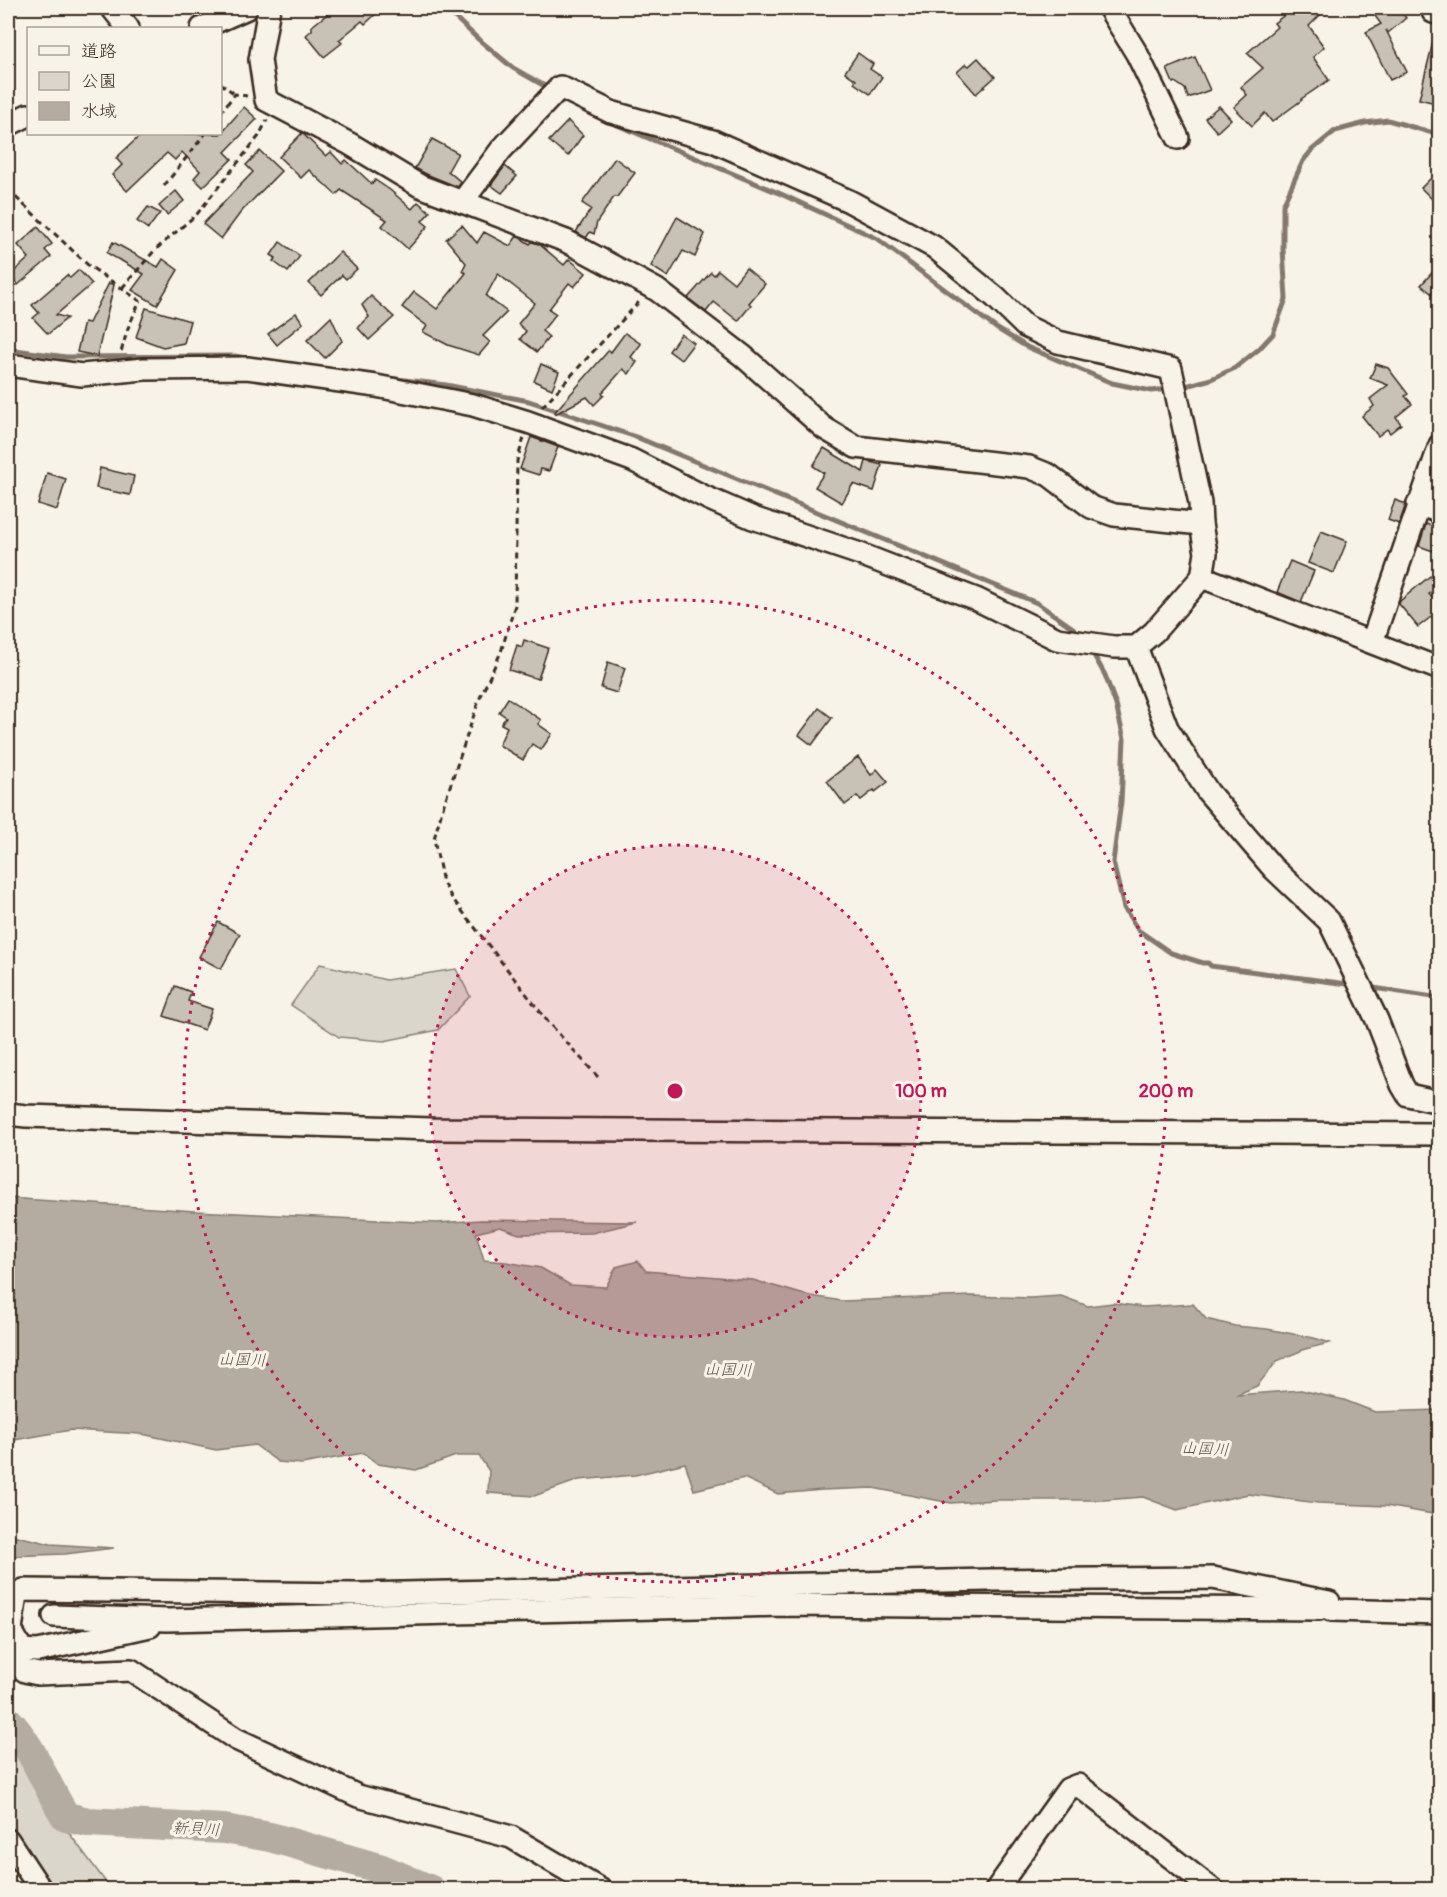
<svg xmlns="http://www.w3.org/2000/svg" width="1447" height="1897" font-family="Pangolin,'Klee One',sans-serif">
	<rect width="100%" height="100%" fill="#f7f3e8"/>
	<filter id="ink" filterUnits="userSpaceOnUse"><feTurbulence type="fractalNoise" baseFrequency=".0167" numOctaves="2"/><feDisplacementMap in="SourceGraphic" scale="12" xChannelSelector="R" yChannelSelector="G"/><feConvolveMatrix kernelMatrix="1 2 1 2 8 2 1 2 1" color-interpolation-filters="sRGB"/></filter>
	<g filter="url(#ink)">
		<g fill="#dbd6cb" stroke="#8b8074" stroke-width="1.5">
			<path d="M320,964l66,16 70,-11 14,27 -32,34 -54,11 -45,-4 -48,-32z"/>
			<path d="M8,1729l58,100 45,60h-63l-40,-46z"/>
		</g>
		<g fill="#b4aca0" stroke="#84786c" stroke-width="1.5">
			<path d="M8,1198l187,13 242,12 44,-3 156,2 -45,11 -73,1 -19,-7 -24,6 8,27 22,2 35,6 29,17 36,2 10,-20 22,-6 8,10 107,9 52,15 37,6 129,-5 59,2 31,-2 27,10 25,-3 30,4 50,-3 13,15 29,7 32,3 47,9 16,5 -25,6 -28,12 -20,25 -21,9 65,-5 43,10 31,12 64,-2v105l-53,-9 -68,-3 -70,-9 -71,16 -34,-13 -39,3h-109l-44,3 -78,-15 -51,2 -44,4 -34,-16 -50,12 -9,-27 -50,12 -56,5 -45,16 -46,-3 1,-22 -10,-15h-23l-40,14 -38,-6 -15,-11 -61,11 -24,-2 -23,-17 -39,5 -74,-16 -71,-4 -63,11z"/>
			<path d="M8,1534l43,10 63,4 -49,6 -57,2z"/>
		</g>
		<g fill="none" stroke-linecap="round" stroke-linejoin="round">
			<g stroke="#84786c" stroke-width="5">
				<path d="M445,8l32,30 36,30 37,21"/>
				<path d="M603,119l178,75 95,44 120,90 31,19 85,36 39,8 19,-2"/>
				<path d="M8,349l58,8 169,-1 16,3"/>
				<path d="M388,378l58,7 83,16 107,36 401,166 36,25 6,7"/>
				<path d="M1179,388l32,-9 24,-11 24,-19 14,-15 13,-35 -3,-50v-44l20,-44 9,-11 23,-19 30,-8 23,-3 52,15"/>
				<path d="M1091,650l14,25 11,30 8,34 -3,63 -8,60 11,46 14,22 33,23 32,10h5l3,3 144,19"/>
				<path d="M1367,987l73,11"/>
			</g>
			<path stroke="#b4aca0" stroke-width="30" d="M8,1721c25,25 38,66 58,96l22,5 136,7 46,8 112,32 49,21"/>
		</g>
		<g fill="#c8c1b6" stroke="#3b2a1e" stroke-width="1.5">
			<path d="M335,8h43l-4,3 2,3 -11,10 -3,-3 -23,19 3,3 -18,14 -18,-22 6,-5v-4z"/>
			<path d="M1294,8h33l-18,18 15,21 -11,10 16,23 -28,19 1,1 -30,22 -7,-9 -13,13 -18,-19 13,-12 -6,-8 22,-19 -16,-15 30,-26 -3,-4z"/>
			<path d="M1369,8h29l8,10 -18,15 -2,-3 21,42 -17,8 -24,-48 15,-8z"/>
			<path d="M1435,34l5,1v69l-21,-5z"/>
			<path d="M858,53l15,11 -3,5 12,8 -12,17 -16,-11 2,-3 -11,-8z"/>
			<path d="M1195,57l15,33 -22,8 -3,-9 -10,-7 -2,1 -6,-14z"/>
			<path d="M978,58l17,19 -19,17 -19,-22 9,-8 3,2z"/>
			<path d="M1219,106l12,13 -14,13 -12,-14z"/>
			<path d="M244,107l13,12 -32,33 7,7 -29,28 -9,-9 6,-7 -18,-19 -7,8 -8,-7 -40,38 -15,-16 10,-10 -6,-7 26,-24h78z"/>
			<path d="M568,121l15,14 -15,21 -19,-15z"/>
			<path d="M302,133l24,23 5,-4 11,12 4,-4 26,24 3,-4 15,10 22,19 6,-7 12,10 -8,9 6,5 -20,23 -26,-23 5,-6 -46,-30 -5,5 -27,-25 -8,8 -22,-21z"/>
			<path d="M432,139l26,14 -10,18 13,11 -3,5 -32,-13 -11,-6z"/>
			<path d="M260,151l21,20 -40,41 -20,27 -18,-15 50,-52 -7,-7z"/>
			<path d="M615,158l20,15 -18,24h-3l-17,25 -3,12 -4,-2 -4,6 -10,-6 15,-23 -9,-6z"/>
			<path d="M505,166l12,10 -15,17 -11,-8z"/>
			<path d="M1431,178l9,8v21l-19,-19z"/>
			<path d="M176,191l8,10 -17,14 -8,-9z"/>
			<path d="M148,207l12,6 -12,16 -11,-8z"/>
			<path d="M677,217l28,17 -10,23 -12,-6 -15,26 -17,-11z"/>
			<path d="M462,225l15,18 7,-11 26,14 7,-10 13,8 2,-2 7,2 25,21 5,-6 17,14 -12,14 -5,-4 -20,26 7,5 -14,17 7,6 -12,15 -17,-13 6,-8 -8,-7 17,-21 -37,-29 -12,22 21,16 -24,24 7,6 -11,13 -31,-10 -25,-13 4,-6 -25,-19 12,-15 23,17 29,-36 -4,-2 4,-8 -20,-24z"/>
			<path d="M38,227l14,17 -7,6 6,7 -33,28 -8,-10 19,-17 -11,-13z"/>
			<path d="M113,242l45,25 5,-8 15,11 -21,35 -25,-15 12,-16 -24,-14 1,-1 -2,1 -12,-7z"/>
			<path d="M280,242l20,14 -12,16 -15,-11 3,-3 -5,-3z"/>
			<path d="M340,252l17,17 -11,10 -4,-4 -21,20 -12,-12z"/>
			<path d="M1440,264v19l-9,10 -10,-8z"/>
			<path d="M746,268l19,16 -16,19 2,2 -13,16 -24,-19 -8,10 -18,-14 23,-26 3,3 4,-5 16,13z"/>
			<path d="M79,270l13,14 -36,31 11,3 -19,16 -15,-16 6,-5 -7,-8 35,-30 3,3z"/>
			<path d="M109,283l5,2 -17,71 -20,-4 7,-30 5,1z"/>
			<path d="M371,296l23,21 -25,23 -11,-12 11,-11 -7,-12z"/>
			<path d="M146,308l44,13 -6,22 -21,4 -27,-10z"/>
			<path d="M296,313l7,10 -26,22 -9,-11z"/>
			<path d="M331,317l11,24 -17,17 -18,-18z"/>
			<path d="M625,333l16,11 -10,13 6,5 -8,12 -6,-5 -21,24 2,2 -10,10 -7,-8 -32,17 -1,-1 55,-63 2,2z"/>
			<path d="M681,334l13,9 -13,17 -12,-9z"/>
			<path d="M541,364l18,8 -7,17 -18,-8z"/>
			<path d="M1376,364l12,4 20,26 -3,2 7,8 -16,13 5,7 -11,9 -3,-4 -9,7 -16,-20 12,-10 -4,-7 18,-14 -18,-7z"/>
			<path d="M531,437l27,10 -9,24 -8,-2 -2,6 -19,-6z"/>
			<path d="M824,448l39,24 3,-11 16,4 -8,26 -21,-7 -11,19 -27,-16 9,-14 -11,-7z"/>
			<path d="M100,468l34,8 -4,19 -34,-7z"/>
			<path d="M47,473l19,6 -9,31 -19,-6z"/>
			<path d="M1395,500l11,4 -7,20 -11,-4z"/>
			<path d="M1426,524l14,5v5l-7,17 -14,-5z"/>
			<path d="M1321,531l26,10 -13,32 -26,-10z"/>
			<path d="M1290,561l24,10 -13,31 -24,-10z"/>
			<path d="M1430,576l9,10 -10,8 11,13v3l-22,17 -19,-23 1,-3z"/>
			<path d="M524,640l24,8 -10,31 -29,-9 8,-25 5,2z"/>
			<path d="M608,662l17,6 -8,25 -16,-5z"/>
			<path d="M508,698l33,22 -3,4 14,10 -11,16 -9,-6 -9,16 -24,-15 8,-18 -6,-3 5,-7 -7,-5z"/>
			<path d="M819,708l13,10 -20,27 -13,-10z"/>
			<path d="M858,757l13,18 6,-6 11,13 -13,10 -1,-2 -13,10 -4,-4 -12,9 -18,-24z"/>
			<path d="M218,922l22,12 -19,35 -22,-12z"/>
			<path d="M175,986l16,6 -3,9 24,8 -8,21 -40,-14z"/>
		</g>
		<g fill="none" stroke-linecap="round" stroke-linejoin="round">
			<defs>
				<g id="minor">
					<path d="M112,8l16,20"/>
					<path d="M1109,8l28,46 41,84"/>
					<path d="M1433,12l7,2"/>
					<path d="M202,28l45,-20"/>
					<path d="M8,125l20,-10"/>
					<path d="M462,202l39,-52 59,-63 51,25 102,29 136,60 85,46 61,50 30,29 33,16 113,27 29,134 1,21"/>
					<path d="M8,365l74,10 62,-6 103,-1 129,18 97,19 55,17 104,38 75,38 46,20 107,36 116,45 81,40 57,8h22l18,-15 48,-55 4,-24 -5,-29 -87,-9 -23,-8 -42,-32 -20,-8 -173,-20 -32,-19 -81,-72 -86,-66 -91,-49 -146,-55 -70,-42 -84,-44 -6,-40 9,-52"/>
					<path d="M1418,504l22,8"/>
					<path d="M1202,577l238,92"/>
					<path d="M1372,642l68,-197"/>
					<path d="M1136,647l31,81 41,64 65,76 56,53 48,99 25,65 6,10 32,7"/>
					<path d="M8,1114l18,2 405,13 1009,5"/>
					<path d="M54,1616l113,4 614,-15 538,4"/>
					<path d="M22,1650l16,1 112,-25"/>
					<path d="M8,1840l33,50"/>
					<path d="M601,1890l-90,-53 -153,-41 -122,-57 -105,-69 -93,4 -13,-3 -7,-6 -1,-11 5,-4 -11,-20 5,-36 8,-4 334,4 631,-14 224,-2 116,24 2,8 109,3"/>
					<path d="M996,1890l72,-101 10,-4 135,105"/>
				</g>
			</defs>
			<use href="#minor" stroke="#3b2a1e" stroke-width="26"/>
			<g stroke="#3b2a1e" stroke-width="3" stroke-dasharray="6 4.5" stroke-linecap="butt">
				<path d="M220,83l15,11"/>
				<path d="M220,113l15,-19 12,2"/>
				<path d="M164,186l41,-52"/>
				<path d="M8,190l80,75 52,36 -12,27 -7,24"/>
				<path d="M122,288l33,-38 42,-36 62,-78 8,-16"/>
				<path d="M542,407l97,-105"/>
				<path d="M524,438l-7,23 -2,144 -14,47 -22,48 -37,110 -8,29 9,44 9,15 96,124 51,56"/>
			</g>
			<use href="#minor" stroke="#f7f3e8" stroke-width="21"/>
		</g>
	</g>
	<circle cx="675" cy="1091" r="246" fill="#c2185b" fill-opacity=".12"/>
	<g fill="none" stroke="#c2185b" stroke-width="3" stroke-dasharray="3 6">
		<circle cx="675" cy="1091" r="246"/>
		<circle cx="675" cy="1091" r="491"/>
	</g>
	<g text-anchor="middle" stroke-width="6" stroke-linejoin="round" paint-order="stroke">
		<g font-size="16" font-style="italic" fill="#5f5145" stroke="#f7f3e8">
			<text transform="translate(242 1359) rotate(1)" y="6">山国川</text>
			<text transform="translate(728 1369) rotate(1)" y="6">山国川</text>
			<text transform="translate(1205 1448) rotate(3)" y="6">山国川</text>
			<text transform="translate(196 1828) rotate(3)" y="6">新貝川</text>
		</g>
	</g>
	<circle cx="675" cy="1091" r="9" fill="#c2185b" stroke="#f7f3e8" stroke-width="3"/>
	<g font-size="18" text-anchor="middle" font-weight="bold" fill="#c2185b" stroke="#f7f3e8" stroke-width="6" stroke-linejoin="round" paint-order="stroke">
		<text x="921" y="1097">100 m</text>
		<text x="1166" y="1097">200 m</text>
	</g>
	<rect width="1447" height="1897" fill="none" stroke="#f7f3e8" stroke-width="30"/>
	<rect x="15" y="15" width="1417" height="1867" fill="none" stroke="#3b2a1e" stroke-width="2" filter="url(#ink)"/>
	<rect x="27" y="27" width="195" height="108" fill="#f7f3e8" stroke="#aca397" stroke-width="1.5"/>
	<rect x="39" y="46" width="30" height="9" fill="#f7f3e8" stroke="#aca397" stroke-width="1.5"/>
	<text x="81" y="57" font-size="18" fill="#3b2a1e">道路</text>
	<rect x="39" y="72" width="30" height="18" fill="#dbd6cb" stroke="#aca397" stroke-width="1.5"/>
	<text x="81" y="87" font-size="18" fill="#3b2a1e">公園</text>
	<rect x="39" y="102" width="30" height="18" fill="#b4aca0" stroke="#aca397" stroke-width="1.5"/>
	<text x="81" y="117" font-size="18" fill="#3b2a1e">水域</text>
</svg>
